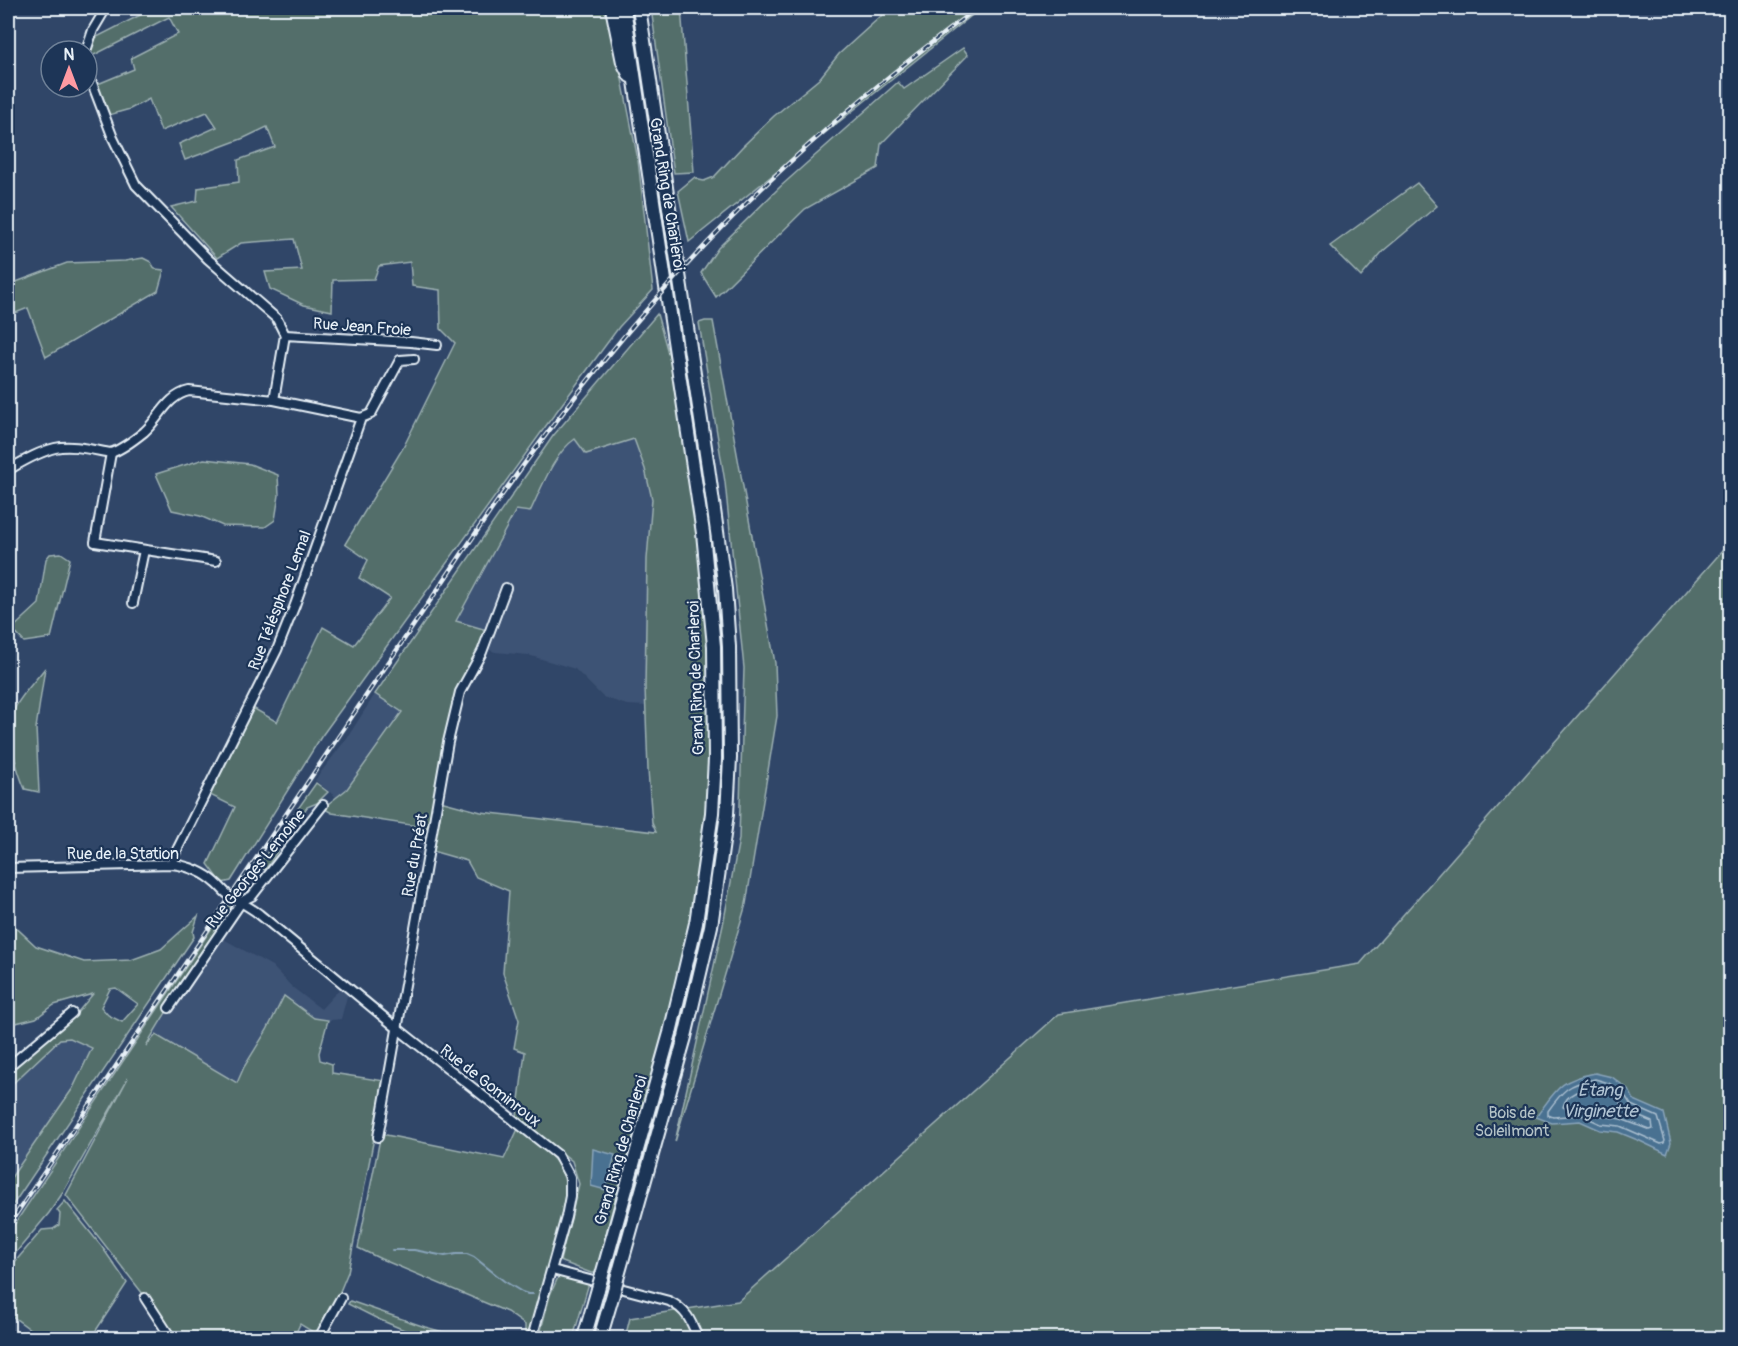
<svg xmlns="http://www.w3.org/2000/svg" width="1738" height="1346" font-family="Pangolin,sans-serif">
	<rect width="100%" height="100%" fill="#304668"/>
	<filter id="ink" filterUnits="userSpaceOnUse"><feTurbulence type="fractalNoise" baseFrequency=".0167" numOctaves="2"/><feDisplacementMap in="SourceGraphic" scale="12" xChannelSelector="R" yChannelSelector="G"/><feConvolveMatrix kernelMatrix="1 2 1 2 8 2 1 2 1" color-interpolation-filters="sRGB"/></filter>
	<g filter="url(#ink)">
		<g fill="#3d5274">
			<path d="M575,438l11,16 48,-15 11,30 7,30 -5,60 -1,147 -19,-1 -24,-8 -28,-28 -47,-14 -33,-3 -8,-3 -31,-27 60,-112 14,2 30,-59z"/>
			<path d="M375,694l27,17 -55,78 -10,9 -22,-18 32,-42z"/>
			<path d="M220,937l52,29 20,21 29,22 23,-25 5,5 -8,30 -19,2 -8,-3 -30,-21 -17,33 -23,37 -7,16 -84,-50z"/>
			<path d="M70,1038l22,10 -19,40 -65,94v-94l52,-49z"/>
		</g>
		<g fill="#526e6b" stroke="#9db0b2" stroke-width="1.5" fill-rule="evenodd">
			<path d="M154,8h454l30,152 15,130 -34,37 -71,96 -227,314 -90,144 -9,2 -14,-19 27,-57 -29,-14 47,-85 24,14 46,-95 31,18 36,-47 -31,-20 9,-18 -23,-16 58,-96 52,-105 -14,-14 -1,-39 -28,-4 -2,-24 -31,4 -5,13 -41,1 -1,31 -28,-6 -34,-16 -5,-17 37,-2 -8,-31 -53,4 -24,15 -46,-51 26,-6 1,-13 41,-6 -1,-22 37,-13 -8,-20 -23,11 -59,22 -6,-16 38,-17 -10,-15 -46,19 -12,-32 -19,10 -25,7 -12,-30 41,-17 -3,-11 47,-24 -9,-17 -81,41 5,-19z"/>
			<path d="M651,8h30l13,164 -20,1z"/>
			<path d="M890,8h91l-292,234 -11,-51 17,-14 4,3 5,1 10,-4 28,-30 32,-31 45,-37 20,-25z"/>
			<path d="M963,48l5,7 -87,89 -3,24 -73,41 -89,88 -15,-24 17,-25 63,-62 117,-104 6,7z"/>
			<path d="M1417,183l20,23 -54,45 -22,26 -31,-31z"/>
			<path d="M143,258l8,4 4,7 9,1 -6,21 -112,66 -18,-49 -20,8v-31l59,-22 58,-2z"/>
			<path d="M657,314l15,53 42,279 -5,153 -24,161 -68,232 -21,81h-5l-31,-12 19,-77 -7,-23 -55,-45 8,-64 -11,-4 5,-28 -16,-47 6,-82 -33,-14 -9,-16 -35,-10 8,-50 41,11 175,20 -4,-9 -4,-53 -3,-82 2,-129 5,-60 -7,-30 -11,-30 -48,15 -11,-15c-21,14 -34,50 -45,73l-14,-2 -60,111 34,10 -33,67 -27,130 -98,-15 -9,-5 24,-19 55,-77 -27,-18 178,-258z"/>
			<path d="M705,321h8l62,342 2,53 -31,188 -71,238 48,-217 16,-86 5,-171 -19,-186 -26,-159z"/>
			<path d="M204,459l46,5 28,11 1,20 -4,25 -10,7 -42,-1 -23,-10 -28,-6 -16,-36z"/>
			<path d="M1730,542v796h-1105l5,-20 108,-17 321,-287 301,-50z"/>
			<path d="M61,553l9,6 -19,79 -27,4 -12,-13 27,-25 7,-45 4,-5z"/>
			<path d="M45,668l-9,60 3,64 -14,-3c-9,-21 -21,-61 -9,-83 7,-13 20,-26 29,-38z"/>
			<path d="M316,783l12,9 -11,11 -10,4 -42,63 -5,-3 -22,27z"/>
			<path d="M227,905l6,3c-28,47 -60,90 -87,138l10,-11 81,48 7,-16 23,-37 17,-34 30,22 14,2 -9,33 1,7 12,4v9l53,8 -37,191 -12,29 -20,33 -16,-10 -5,11 -7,3h-116l-15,-26 -91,-117 62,-117 -66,116 -13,19 -41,49v-28z"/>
			<path d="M198,916l-5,16 1,5 -186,275v-30l65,-94 19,-40 -22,-10 -10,1 -52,49v-16l64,-53 21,-25 -39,11 -18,13 -28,7v-100l2,-3 26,24 48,16 47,-2 30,-11zM116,988l22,16 -16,18 -14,-7 -7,-8 9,-18z"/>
			<path d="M518,1129c18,14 43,29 47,53 1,8 0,16 0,24l-38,132h-2v-13l-18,-13 -126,-53 -23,-11 23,-114 123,25z"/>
			<path d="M65,1201l37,46 25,36 -36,55h-49l-34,-25v-43l34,-40 11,-1 6,-4 1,-11 -3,-4z"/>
			<path d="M560,1273l29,10 -16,55h-34l11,-43z"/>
			<path d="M350,1301l75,26 40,11h-58l2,-6 -31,-13 -30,-15z"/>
		</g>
		<g fill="#4a7191" stroke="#89a4ba" stroke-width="1.5">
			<path d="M1595,1073l17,4 17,13 5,10 30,13 7,30 -4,11 -27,-13 -22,-9 -18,-2 -20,-9 -28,2 -16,-6c21,-28 23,-37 59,-44z"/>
			<path d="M593,1149l22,6 -9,35 -15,-4z"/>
		</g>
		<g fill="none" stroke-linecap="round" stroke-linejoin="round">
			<g stroke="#a9becf" stroke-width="1.5">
				<path d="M1595,1079l14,4 15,11 7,11 27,12 7,24 -1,2 -3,1 -41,-18 -19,-2 -20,-9 -28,2 -5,-2v-4c15,-21 20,-27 47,-32z"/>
				<path d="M1595,1087l11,3 12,9 5,9 5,4 24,10 1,7 -3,1 -29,-11 -18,-3 -20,-8h-18l-2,-1c3,-14 19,-18 32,-20z"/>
			</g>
			<path stroke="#89a4ba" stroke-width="2" d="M392,1250h22l31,6 11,-2h11l7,3 30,24 18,11 6,2h5"/>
			<defs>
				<g id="minor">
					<path d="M86,51l7,-21 13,-22"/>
					<path d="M87,70l26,68 23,47 72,74 69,60 8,16"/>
					<path d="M274,400l11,-65 126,7 26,3"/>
					<path d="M111,453l-16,89 121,19"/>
					<path d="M8,470c14,-8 30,-18 47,-22 17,-4 38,2 56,5 11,-4 23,-13 33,-21 16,-14 23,-36 45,-41l85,9 87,18"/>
					<path d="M133,603l11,-53"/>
					<path d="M172,864l3,-10 102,-204 18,-45 66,-187 10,-4 29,-54 14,-1"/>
					<path d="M8,868l164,-4c16,2 32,8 44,19 5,4 9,10 14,13 10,6 20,11 29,18l138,114 161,127 12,22v19l-4,21 -34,121"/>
					<path d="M169,1008l73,-107 10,-5 71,-91"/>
					<path d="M8,1067l64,-54"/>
					<path d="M378,1137l70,-395 12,-50 22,-40 24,-64"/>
					<path d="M552,1270l117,31c18,9 22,20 29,37"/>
					<path d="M145,1298l26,40"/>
					<path d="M319,1338l22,-40"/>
				</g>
				<g id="highway">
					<path d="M612,8l11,54 7,14"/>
					<path d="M602,1275l68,-242 26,-110 16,-110 3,-54 -1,-113 -11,-113 -79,-525"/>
					<path d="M617,1279l68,-242 26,-111 16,-112 3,-56 -1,-111 -4,-58 -17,-122 -69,-459"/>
					<path d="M584,1338l14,-49"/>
					<path d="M600,1338l13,-44"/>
				</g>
			</defs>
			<use href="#minor" stroke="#e8f1f8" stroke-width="12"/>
			<use href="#highway" stroke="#e8f1f8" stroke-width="16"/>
			<use href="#minor" stroke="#1d3557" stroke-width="8"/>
			<use href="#highway" stroke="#1d3557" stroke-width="12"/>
			<defs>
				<path id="rail" d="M8,1226l484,-717c80,-114 168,-223 269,-320 68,-65 141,-125 216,-181"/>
			</defs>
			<use href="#rail" stroke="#e8f1f8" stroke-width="4.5"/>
			<use href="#rail" stroke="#1d3557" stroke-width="2" stroke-dasharray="7" stroke-linecap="butt"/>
			<defs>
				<g id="highway-bridge">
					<path d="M598,1289l4,-14"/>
					<path d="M613,1294l4,-15"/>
				</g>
			</defs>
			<use href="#highway-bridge" stroke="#e8f1f8" stroke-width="16" stroke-linecap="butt"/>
			<use href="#highway-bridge" stroke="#1d3557" stroke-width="12"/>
		</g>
	</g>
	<g text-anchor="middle" stroke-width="4.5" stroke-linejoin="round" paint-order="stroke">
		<g font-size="16" fill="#e8f1f8" stroke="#1d3557">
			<text transform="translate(668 194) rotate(81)" y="6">Grand Ring de Charleroi</text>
			<text transform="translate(362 326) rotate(4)" y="6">Rue Jean Froie</text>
			<text transform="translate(279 600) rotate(-69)" y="6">Rue Télésphore Lemal</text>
			<text transform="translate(695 678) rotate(-92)" y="6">Grand Ring de Charleroi</text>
			<text x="123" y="859">Rue de la Station</text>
			<text transform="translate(414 855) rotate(-80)" y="6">Rue du Préat</text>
			<text transform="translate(255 868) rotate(-51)" y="6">Rue Georges Lemoine</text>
			<text transform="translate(491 1085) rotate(38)" y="6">Rue de Gominroux</text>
			<text transform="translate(620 1150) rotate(-74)" y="6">Grand Ring de Charleroi</text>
		</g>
		<g font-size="16" fill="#b4c3c7" stroke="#1d3557">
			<text x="1512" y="1118">Bois de<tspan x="1512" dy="18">Soleilmont</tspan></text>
		</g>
		<g font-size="18" font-style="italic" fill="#b1c4d4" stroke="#1d3557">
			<text x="1600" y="1096">Étang<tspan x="1600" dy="21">Virginette</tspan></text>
		</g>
	</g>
	<rect width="1738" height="1346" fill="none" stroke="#1d3557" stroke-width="30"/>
	<rect x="15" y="15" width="1708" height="1316" fill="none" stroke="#e8f1f8" stroke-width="2" filter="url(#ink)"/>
	<g transform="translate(69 69)"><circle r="28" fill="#1d3557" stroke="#6e8097" stroke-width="1.5"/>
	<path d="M0-4.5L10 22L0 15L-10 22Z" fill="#ff9aa2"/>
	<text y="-9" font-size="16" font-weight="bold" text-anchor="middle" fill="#e8f1f8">N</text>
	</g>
</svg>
